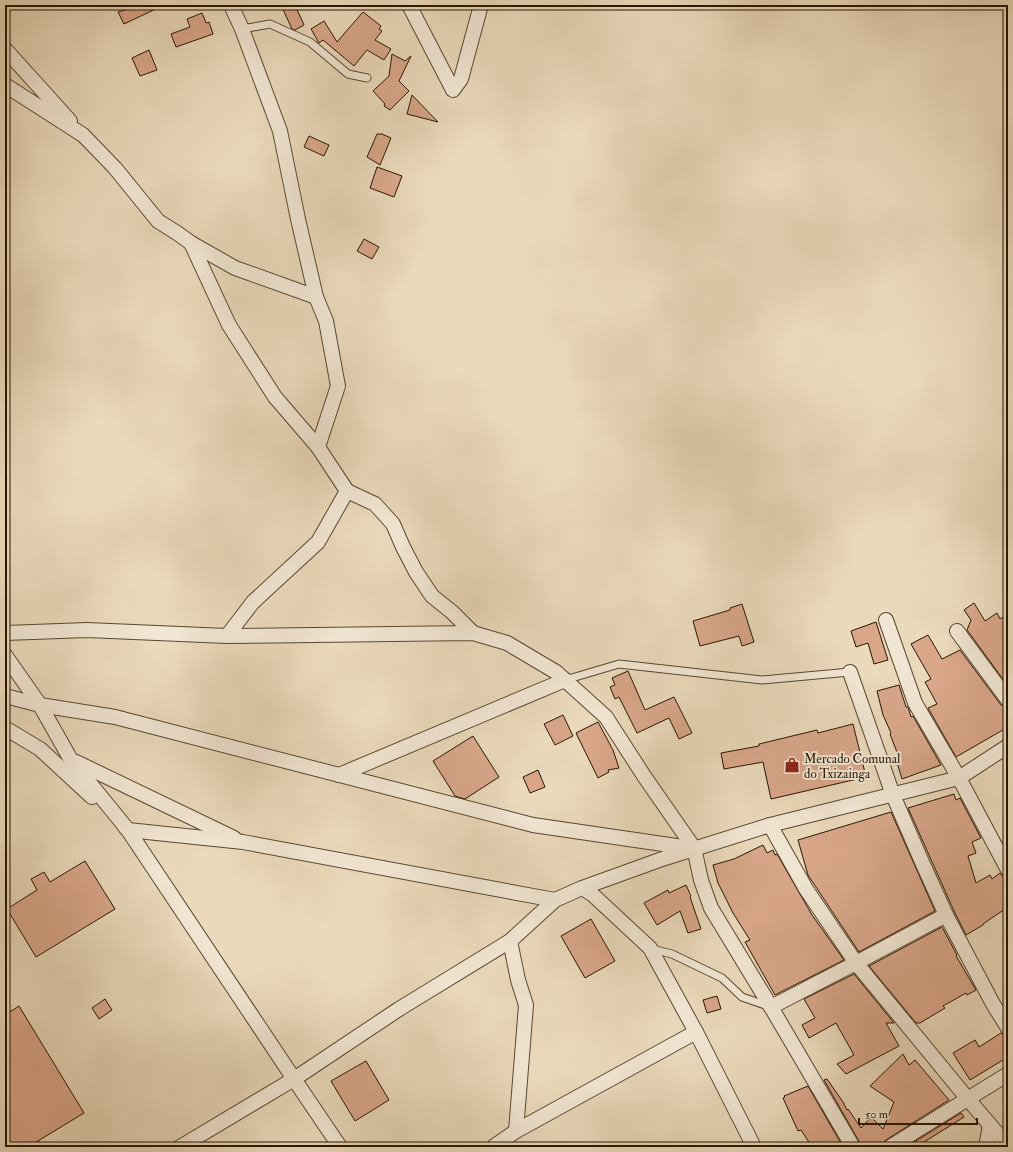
<svg xmlns="http://www.w3.org/2000/svg" width="1013" height="1152" font-family="'IM FELL Double Pica',serif">
	<rect width="100%" height="100%" fill="#ead9bb"/>
	<filter id="stains"><feTurbulence type="fractalNoise" baseFrequency=".005" numOctaves="4"/><feColorMatrix values="0 0 0 0 .2 0 0 0 0 .09 0 0 0 0 .02 0 0 0 .5 -.17"/></filter>
	<radialGradient id="worn" r=".72"><stop offset=".6" stop-color="#630" stop-opacity="0"/><stop offset="1" stop-color="#630" stop-opacity=".3"/></radialGradient>
	<g fill="#d9a68a" stroke="#271600">
		<path d="M141,5h21v1l-38,18 -6,-12z"/>
		<path d="M281,5h14l9,20 -9,5 -3,-1z"/>
		<path d="M363,12l18,14 -2,3 3,2 -7,9 16,9 -7,11 -17,-10 -13,16 -31,-26 -4,3 -8,-14 13,-8 13,21z"/>
		<path d="M202,13l4,10 3,-1 4,12 -37,13 -5,-13 19,-7 -3,-8z"/>
		<path d="M149,50l8,20 -17,6 -8,-18z"/>
		<path d="M392,54l13,7 6,-5 -12,25 10,10 -19,19 -6,-4 1,-2 -12,-13 16,-15z"/>
		<path d="M412,95l26,27 -31,-8z"/>
		<path d="M377,134h5l9,4 -11,27 -13,-8z"/>
		<path d="M309,136l20,9 -5,11 -20,-9z"/>
		<path d="M377,167l25,9 -8,21 -24,-9z"/>
		<path d="M364,239l15,8 -7,12 -15,-8z"/>
		<path d="M974,603l11,18 12,-8 3,6 8,-5v72l-41,-56 4,-10 -7,-10z"/>
		<path d="M742,604l12,38 -12,4 -3,-10 -39,10 -7,-25 37,-11v-2z"/>
		<path d="M876,622l12,38 -14,4 -6,-21 -12,4 -5,-16z"/>
		<path d="M928,635l14,24 18,-9 41,55 7,3v19l-52,30 -28,-49 9,-4 -12,-22 6,-3 -20,-35z"/>
		<path d="M628,671l17,39 29,-13 18,36 -13,6 -10,-21 -32,15 -18,-36 -4,2 -5,-12 5,-2 -3,-7z"/>
		<path d="M899,685l7,22h2l1,3 2,7 2,-1 28,49 -39,14 -7,-23 3,-1 -8,-21 1,-1 -8,-18 -6,-24z"/>
		<path d="M563,715l10,21 -18,9 -11,-21z"/>
		<path d="M598,722l15,28 6,18 -11,2 1,2 -11,6 -22,-45z"/>
		<path d="M853,724l13,53 -95,22 -8,-37 -39,7 -3,-16 38,-7v-2l58,-14 1,3z"/>
		<path d="M473,736l26,41 -34,22 -10,-3 -22,-35z"/>
		<path d="M538,770l7,17 -15,6 -7,-16z"/>
		<path d="M954,794l2,6 4,-2 21,40 -9,4 4,11 -8,3 8,27 14,-8 2,4 8,-6 8,10v24l-25,17v1l-17,10 -12,-24 -46,-103z"/>
		<path d="M891,812l44,99 -76,41 -51,-77 -10,-35z"/>
		<path d="M763,845l4,8 6,-3 2,5 2,-1 35,61 32,45 -69,35 -30,-53 5,-2 -17,-27 -15,-30 -5,-18 21,-6z"/>
		<path d="M85,861l30,48 -79,48 -29,-48 30,-19 -6,-11 13,-7 6,10z"/>
		<path d="M686,885l5,11 -1,1 11,32 -13,4 -8,-22 -23,14 -13,-22 24,-13 1,3z"/>
		<path d="M591,919l24,42 -30,17 -24,-42z"/>
		<path d="M942,927l15,28 -1,1 20,34 -9,5 -1,-2 -23,13 2,2 -25,15h-4l-47,-57z"/>
		<path d="M854,974l40,49h-8l13,23 -53,28 -9,-10 17,-9 -18,-32 -27,15 -7,-13 13,-7 -11,-19z"/>
		<path d="M717,996l4,13 -14,4 -4,-13z"/>
		<path d="M105,999l7,11 -13,9 -7,-11z"/>
		<path d="M19,1006l65,107 -56,34h-23v-132z"/>
		<path d="M1001,1033l7,3v21l-38,23 -17,-27 22,-13 4,7z"/>
		<path d="M903,1054l6,11 6,-5 34,40 -63,40 -3,3 -1,4h-21l-1,-4 -36,-63 3,-1 16,23 4,8 1,-1 13,19 10,-11 12,12 11,-27 -24,-16z"/>
		<path d="M366,1061l23,39 -34,21 -24,-40z"/>
		<path d="M808,1086l35,61h-31l-11,-17 -3,1 -15,-33 2,-1 -1,-1z"/>
		<path d="M961,1113l3,4 -40,25 3,5h-21z"/>
	</g>
	<g fill="none" stroke-linecap="round" stroke-linejoin="round">
		<defs>
			<g id="lane">
				<path d="M242,29l28,-5 40,18 38,32 19,4"/>
				<path d="M565,680l54,-16 143,16 88,-8"/>
				<path d="M652,949l20,5 50,24 20,19 26,9"/>
			</g>
			<g id="street">
				<path d="M409,5l44,85 8,-11 20,-74"/>
				<path d="M5,49l65,72"/>
				<path d="M5,85l78,50 32,33 43,53 19,12 14,10 44,25 81,29"/>
				<path d="M191,243l38,82 46,72 43,50"/>
				<path d="M347,491l28,13 18,20 10,23 13,25 16,24 20,16 21,21"/>
				<path d="M886,620l29,83 44,75 49,92"/>
				<path d="M957,631l51,69"/>
				<path d="M5,633l82,-3 140,6 26,-34 65,-60 29,-51 -29,-44 20,-61 -12,-65 -10,-24 -18,-78 -18,-88 -38,-102 -11,-24"/>
				<path d="M227,636l246,-3 34,10 49,29 50,45 38,59 50,72 7,32 10,28 60,99 82,140"/>
				<path d="M5,655l35,50 31,55 57,70 166,249 46,68"/>
				<path d="M850,672l43,123 29,67 24,53 47,89 15,24"/>
				<path d="M5,696l35,9 75,12 418,108 157,23"/>
				<path d="M5,728l35,21 52,48"/>
				<path d="M76,762l158,76"/>
				<path d="M339,775l226,-95"/>
				<path d="M770,825l36,64 50,74 111,135 41,48"/>
				<path d="M125,827l3,3 115,12 312,58"/>
				<path d="M582,888l10,6 58,54 46,84 58,115"/>
				<path d="M510,941l8,39 8,25 -10,126"/>
				<path d="M771,1007l85,-44 90,-48"/>
				<path d="M180,1147l114,-68 105,-70 111,-68 45,-41 27,-12 83,-30 105,-33 189,-47 49,-32"/>
				<path d="M493,1147l23,-16 180,-99"/>
				<path d="M890,1147l118,-73"/>
				<path d="M986,1147l4,-22"/>
			</g>
		</defs>
		<use href="#lane" stroke="#58472f" stroke-width="9"/>
		<use href="#street" stroke="#58472f" stroke-width="16"/>
		<use href="#lane" stroke="#f1e6d3" stroke-width="7"/>
		<use href="#street" stroke="#f1e6d3" stroke-width="14"/>
	</g>
	<defs>
		<symbol id="shop-bare" viewBox="-9 -9 18 18"><path d="M-5-2.5h2.3a2.7 3.5 0 0 1 5.4 0H5L5.5 6h-11ZM-1.5-2.5h3a1.5 2.3 0 0 0-3 0Z" fill="#8f2418" stroke="#f1e6d3" stroke-width="2.5" paint-order="stroke"/></symbol>
	</defs>
	<g fill-rule="evenodd">
		<use href="#shop-bare" x="781" y="754" width="22" height="22"/>
	</g>
	<g text-anchor="middle" stroke-width="4" stroke-linejoin="round" paint-order="stroke">
		<g font-size="13" fill="#271600" stroke="#f1e6d3" text-anchor="start">
			<text x="804" y="763">Mercado Comunal<tspan x="804" dy="15">do Txizainga</tspan></text>
		</g>
	</g>
	<rect width="1013" height="1152" fill="none" stroke="#ead9bb" stroke-width="20"/>
	<rect x="6" y="6" width="1001" height="1140" fill="none" stroke="#271600" stroke-width="2"/>
	<rect x="10" y="10" width="993" height="1132" fill="none" stroke="#271600"/>
	<path d="M859 1118v6h118v-6" fill="none" stroke="#271600" stroke-width="2"/>
	<text x="865" y="1118" font-size="12" fill="#271600" stroke="#f1e6d3" stroke-width="3" paint-order="stroke">50 m</text>
	<rect width="100%" height="100%" filter="url(#stains)"/>
	<rect width="100%" height="100%" fill="url(#worn)"/>
</svg>
